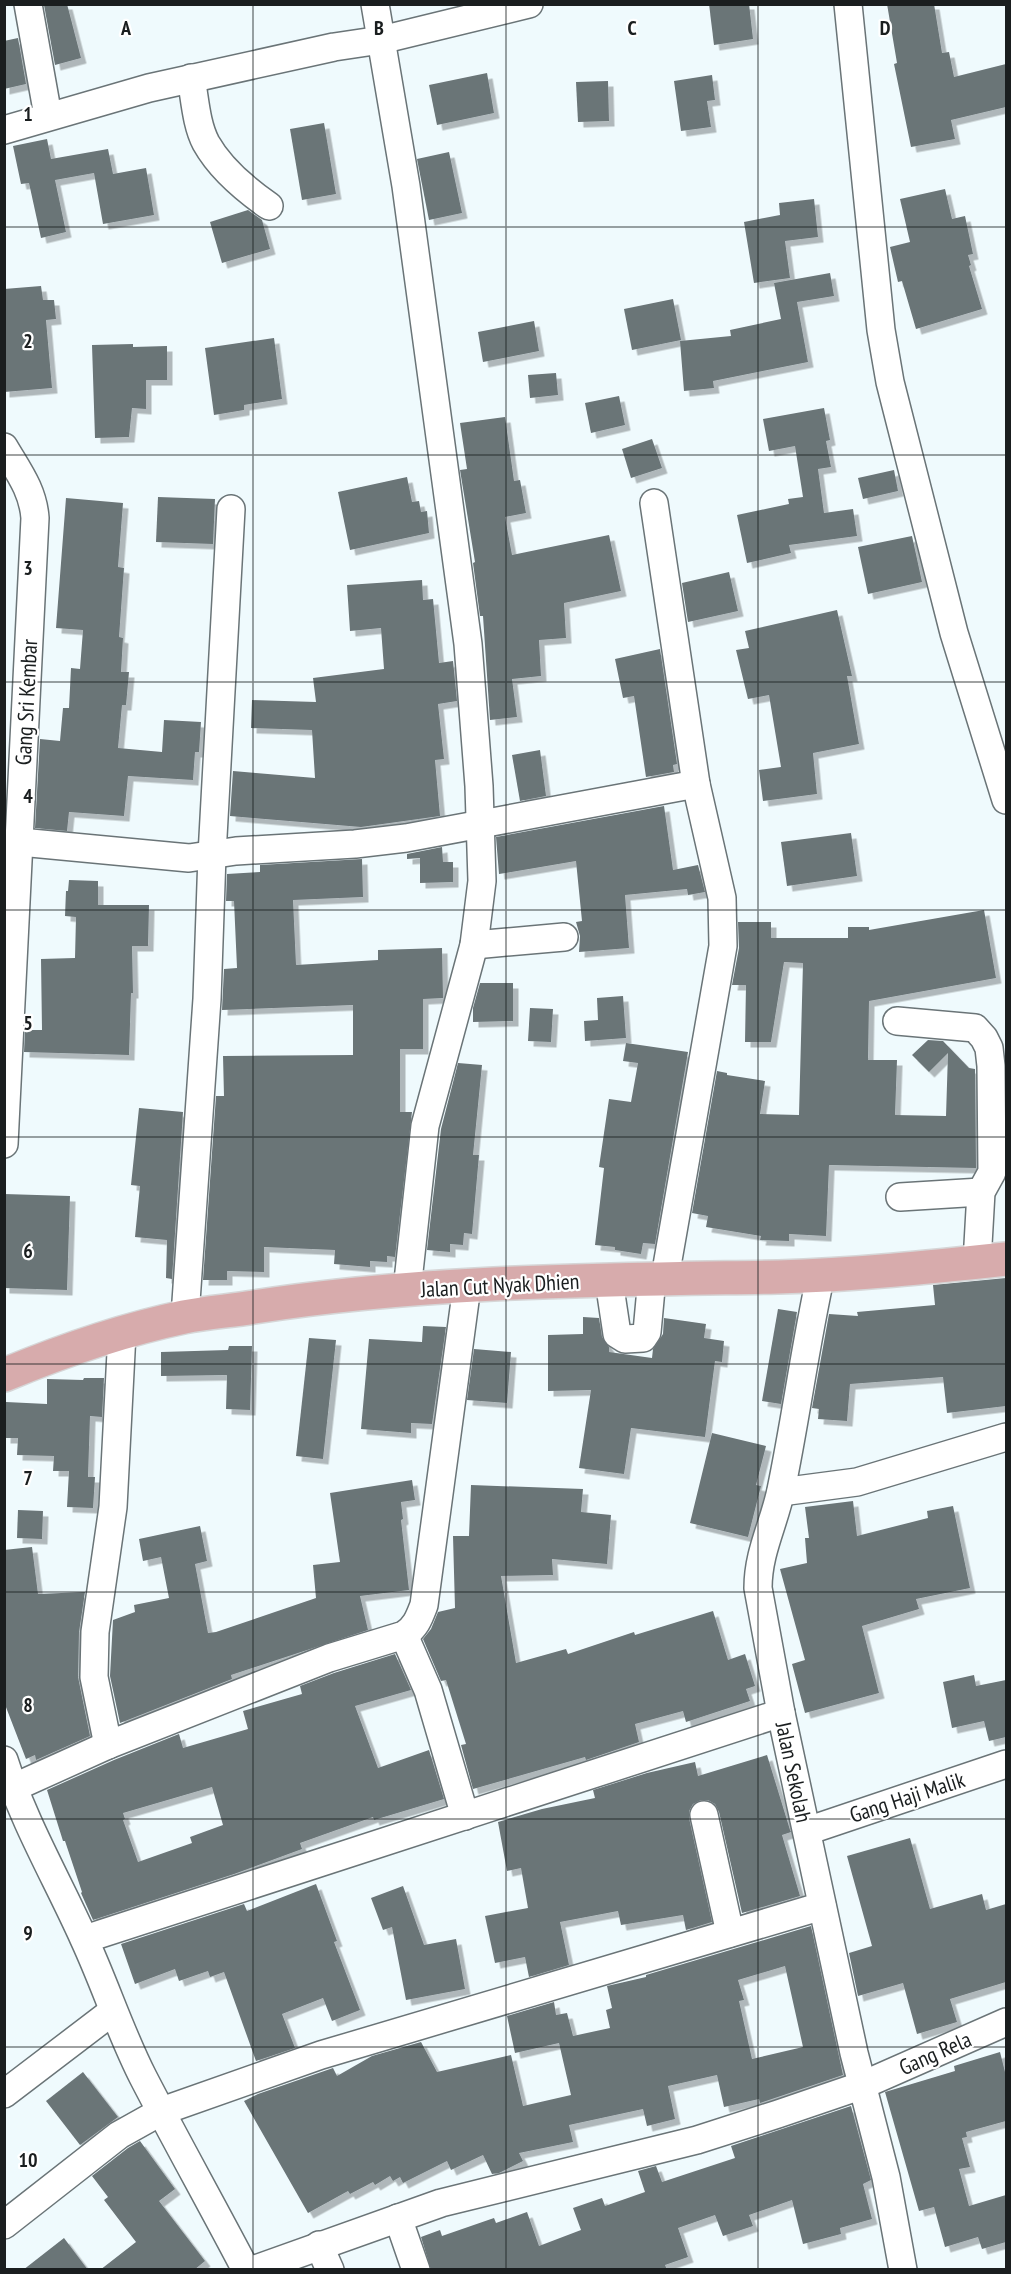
<svg xmlns="http://www.w3.org/2000/svg" width="1011" height="2274" font-family="'PT Sans Narrow',sans-serif">
	<defs>
		<filter id="shadow"><feDropShadow dx="5.5" dy="5.5" stdDeviation="0" flood-color="#0004"/></filter>
	</defs>
	<rect width="100%" height="100%" fill="#effafd"/>
	<g fill="#6a7477" fill-rule="evenodd" filter="url(#shadow)">
		<path d="M67,4l14,54 -26,7 -11,-60z"/>
		<path d="M709,4h40l4,35 -39,6z"/>
		<path d="M887,4h47l8,49 7,-1 5,25 52,-13v43l-55,13 4,19 -44,8 -17,-83 3,-1z"/>
		<path d="M18,38l8,46 -22,5v-48z"/>
		<path d="M487,73l7,40 -57,12 -8,-40z"/>
		<path d="M712,75l3,25 -8,1 4,26 -30,4 -7,-50z"/>
		<path d="M608,81l1,40 -31,1 -2,-40z"/>
		<path d="M324,123l12,71 -34,6 -12,-71z"/>
		<path d="M47,139l4,20 57,-10 5,25 33,-6 8,47 -51,9 -9,-51 -39,7 11,52 -25,6 -12,-55 -8,1 -8,-38z"/>
		<path d="M449,152l13,61 -33,7 -12,-61z"/>
		<path d="M945,189l7,30 13,-3 8,38 -5,1 3,10 -2,1 13,43 -66,20 -14,-48 -4,1 -8,-35 20,-5 -10,-43z"/>
		<path d="M814,199l4,38 -33,4 5,37 -36,5 -10,-61 36,-7 -1,-12z"/>
		<path d="M248,210l14,10 8,29 -48,14 -12,-41z"/>
		<path d="M830,273l4,23 -37,6 11,60 -95,19 1,7 -30,3 -4,-50 51,-5 -1,-6 51,-11 -7,-36z"/>
		<path d="M41,286l2,14h11l2,19 -10,1 6,68 -48,4v-103z"/>
		<path d="M673,299l8,41 -49,10 -8,-41z"/>
		<path d="M534,321l5,30 -56,11 -5,-30z"/>
		<path d="M274,338l8,61 -38,6v5l-30,5 -9,-67z"/>
		<path d="M133,344v3l34,-1v34h-21v29l-14,-1 -3,29 -34,1 -3,-93z"/>
		<path d="M556,373l2,22 -28,3 -2,-23z"/>
		<path d="M619,396l6,29 -34,8 -6,-30z"/>
		<path d="M824,408l6,32 -4,1 5,26 -13,2 6,44 29,-4 4,27 -68,9 2,8 -44,10 -10,-48 52,-11 -1,-5 15,-2 -8,-51 -26,5 -6,-32z"/>
		<path d="M505,417l9,64 6,-1 6,33 -21,4 7,38 97,-20 12,56 -57,12 2,35 -27,2 2,36 -29,3 5,38 -27,3 -7,-104h-3l-7,-53 2,-1 -15,-92 7,-1 -7,-46z"/>
		<path d="M652,439l10,29 -31,10 -9,-29z"/>
		<path d="M894,470l4,21 -35,8 -5,-21z"/>
		<path d="M407,477l5,25 7,-1 2,11 6,-1 2,22 -79,17 -12,-58z"/>
		<path d="M158,497l57,2 -2,45 -57,-2z"/>
		<path d="M66,498l57,5 -5,64 6,1 -5,69 4,1 -2,34h8l-3,33h-4l-4,43 44,4 2,-32 37,2 -2,30h-4l-2,28 -65,-4 -4,40 -55,-4 -2,19 -32,-3 5,-89 20,2 3,-33h6l2,-40 9,1 3,-39 -27,-2z"/>
		<path d="M912,536l10,46 -54,12 -10,-47z"/>
		<path d="M729,572l9,39 -50,11 -6,-39z"/>
		<path d="M422,580l1,20 10,-1 6,64 14,-2 4,40 -19,3 6,55 -9,1 5,56 -79,11 -131,-11 3,-45 82,7 -3,-48 -61,-2 1,-28 64,2 -3,-24 71,-9 -3,-41 -31,3 -3,-46z"/>
		<path d="M837,610l15,66h-5l12,68 -46,9 4,41 -54,7 -4,-31 22,-3 -12,-72 -21,4 -12,-49 13,-2 -4,-17z"/>
		<path d="M660,649l17,115 -4,1 1,7 -28,5 -12,-81 -11,2 -8,-39z"/>
		<path d="M540,750l6,46 -26,5 -8,-46z"/>
		<path d="M664,806l9,64 25,-5 7,27 -17,3 -1,-6 -62,6 4,53 -50,4 1,-16 -4,-14 6,-1 -6,-60 -77,13 -3,-37z"/>
		<path d="M851,833l6,43 -70,10 -6,-44z"/>
		<path d="M442,847l1,15h10v20l-33,1v-25l-13,1v-5z"/>
		<path d="M362,859l1,38 -70,3 3,65 82,-5v-10l64,-2 1,50 -20,1v50h-23v63h12l-17,145 -8,-1v6l-17,-1v6l-36,-3 1,-14 -71,-3v25l-37,-1v9h-24l13,-184h8l-1,-40 130,-1v-50l-131,5 2,-41 13,-1 -3,-67h-8l1,-27 33,-2v-7z"/>
		<path d="M69,880l29,1v24h51l-1,41h-16l1,47h-2l-2,62 -105,-3 1,-22h17l-1,-71 34,-1 1,-41 -11,-1 1,-25h2z"/>
		<path d="M984,910l12,68 -127,23 -1,59h29l-2,55 51,1 2,-63 -19,19 -17,-17 16,-15 15,1 26,27 6,1 1,99 -147,-3 -3,71 -37,-2v7l-29,-1 1,-4 -55,-9 2,-11 -16,-3 25,-142 10,2v2l38,6 -5,33 39,1 4,-152 -19,-1 -13,80h-26l1,-57h-14l7,-37 -1,-26h33v16h77v-11h21v3z"/>
		<path d="M480,983h33v38l-40,1v-14z"/>
		<path d="M623,996l3,42 -41,3 -1,-20 14,-1 -1,-22z"/>
		<path d="M530,1008l23,1 -2,33 -23,-1z"/>
		<path d="M626,1043l62,9 -33,192 -12,-1 -2,11 -26,-4v-3l-20,-2 9,-77 -5,-1 10,-68 22,3 7,-39 -15,-2z"/>
		<path d="M458,1063l24,2 -9,90h6l-7,79 -8,-1 -1,12 -13,-1v8l-23,-2 14,-121z"/>
		<path d="M139,1108l44,4 -11,167 -6,-1 1,-38 -32,-3 5,-51 -9,-1z"/>
		<path d="M4,1194l66,2 -3,94 -63,-2z"/>
		<path d="M1006,1278v128l-59,7 -4,-36 -93,7 -3,37 -29,-2 1,-10 -7,-1 17,-94 29,2 -1,-4 78,-7 -2,-20z"/>
		<path d="M778,1309l19,3 -16,92 -19,-3z"/>
		<path d="M583,1317l16,1 3,19 7,10v5l43,6 1,-9 10,-15 1,-16 42,6 -2,14 20,3 -2,21 -7,-1 -10,76 -74,-9 -7,46 -45,-6 12,-78 -43,1v-56l35,-1z"/>
		<path d="M423,1326l23,1 -14,97 -21,-1v10l-50,-4 8,-90 53,3z"/>
		<path d="M309,1338l27,2 -13,119 -27,-3z"/>
		<path d="M229,1346h23l-2,64 -24,-1 1,-34 -66,1v-24l67,-2z"/>
		<path d="M474,1349l37,3 -4,51 -40,-3z"/>
		<path d="M84,1378h20l-2,39 -12,-1 -2,61h7l-2,31 -26,-1 2,-36h-16l1,-15 -37,-1 1,-17h-13l1,-36 41,2v-25l36,1z"/>
		<path d="M712,1433l54,13 -10,39 5,1 -13,51 -58,-14z"/>
		<path d="M412,1480l3,20 -14,2 2,17 -2,1 8,70 -49,6 8,34 -137,45 1,4 -112,44 -10,-47 3,-56 22,-8 -1,-7 35,-7 -8,-41 -18,4 -4,-22 61,-13 7,35 -12,3 13,69 8,-1 100,-34 -3,-33 27,-3 -10,-69z"/>
		<path d="M471,1485l112,4 -2,23 30,3 -4,49 -55,-5 1,16 -52,1 15,87 50,-14 2,5 66,-22 1,3 78,-24 15,49 17,-6 10,32 -9,3 4,12 -64,21 -3,-11 -48,13 4,18 -53,18 -1,-3 -112,32 -12,-44 5,-1 -20,-64 -5,1 -18,-42 8,-10 7,-17 17,-4 -2,-72h16z"/>
		<path d="M853,1501l4,35 71,-18 -1,-7 26,-5 17,82 -54,11 3,10 -57,17 17,67 -74,20 -13,-49 13,-4 -25,-91 27,-6 -2,-25h4l-4,-31z"/>
		<path d="M18,1510l25,1 -1,28 -25,-1z"/>
		<path d="M32,1547l6,47 47,-2 -6,40 -1,45 12,59 -54,24 -1,-5 -9,4 -22,-57v-152z"/>
		<path d="M395,1654l16,36 -56,16 23,62 51,-18 15,49 -70,21 -1,-3 -73,26 2,6 -68,25 -141,46 -12,-27 1,-1 -17,-51h-2l-16,-51 67,-30 65,-26 4,14 65,-19 -5,-18 59,-17 -2,-8 34,-13zM212,1787l11,38 -33,12 2,6 -54,19 -15,-42 2,-1 -2,-6z"/>
		<path d="M974,1675l2,11 30,-6v57l-17,4 -5,-20 -32,7 -9,-46z"/>
		<path d="M767,1755l23,75 1,2 -9,3 18,61 -58,17 -23,-101 -4,-8 -7,-4h-7l-8,4 -4,7v7l23,104 -26,8 -3,-15 -62,10 -3,-14 -58,11 9,43 -40,12 -4,-20 -30,6 -10,-47 43,-8 -7,-40 -14,3 -9,-49 44,-13 53,-11 -2,-8 54,-17 48,-11 3,14z"/>
		<path d="M910,1838l20,71 52,-15 4,16 20,-6v78l-56,17 7,23 -40,12 -14,-51 -45,13 -9,-43 23,-7 -25,-90z"/>
		<path d="M316,1884l21,57 -3,1 26,68 -28,11 -9,-23 -41,16 13,34 -39,13 -32,-89 -14,5 -2,-6 -29,10 -4,-12 -40,15 -14,-40 123,-40 3,7z"/>
		<path d="M403,1886l21,59 32,-6 9,50 -59,11 -14,-73 -9,3 -12,-32z"/>
		<path d="M811,1926l32,149 -83,28 -1,-4 -35,8 -7,-32 -49,11 7,33 -28,7 -4,-17 -74,16 4,17 -54,11 4,8 -24,12 -7,1 -9,-19 -32,15 -4,-9 -44,22 -3,-6 -7,4 -3,-5 -15,9 -2,-3 -23,12 -2,-3 -40,22 -64,-112 14,-7 75,-26 4,8 35,-20 49,-14 16,30 74,-17 12,51 48,-11 -12,-52 -44,10 -8,-37 47,-14 2,13 11,-2 6,23 37,-8 -4,-18 6,-2 -5,-22 39,-9v-2zM785,1966l18,81 -51,12 -13,-58 5,-1 -6,-20z"/>
		<path d="M1000,2052l6,24v45l-40,11 1,5 -5,1 8,29 -11,2 10,37 37,-11v47l-24,7 -4,-12 -33,10 -11,-40 -15,4 -34,-119 70,-21 -1,-5z"/>
		<path d="M83,2072l35,45 -38,28 -34,-44z"/>
		<path d="M851,2106l20,74 -8,4 9,35 -32,9 1,6 -38,10 -11,-44 -43,15 4,11 -30,10 -8,-21 -37,13 10,29 -23,8 2,5h-236l-10,-33 19,-7 2,6 52,-18 2,5 31,-11 12,34 42,-16 -8,-22 29,-10 3,8 40,-14 -7,-21 18,-5 6,16 73,-24 -4,-12z"/>
		<path d="M140,2141l35,48 -16,12 46,60 -11,9h-94l36,-28 -32,-42 4,-3 -16,-21 36,-28z"/>
		<path d="M64,2238l24,32h-65z"/>
	</g>
	<g fill="none" stroke-linecap="round" stroke-linejoin="round">
		<defs>
			<g id="minor">
				<path d="M28,4l20,112"/>
				<path d="M375,4l31,182 62,458 11,142 3,95 -8,64 -49,181 -18,164"/>
				<path d="M848,4l33,326 9,52 64,251 52,167"/>
				<path d="M191,78c4,21 5,46 15,65 14,25 40,47 63,63"/>
				<path d="M4,130l145,-42 185,-41 47,-7 148,-36"/>
				<path d="M4,447c14,24 29,43 31,71l-31,626"/>
				<path d="M654,503l42,281 26,114 1,48 -58,331"/>
				<path d="M20,842l169,16 47,-7 119,-7 51,-6 290,-54"/>
				<path d="M474,945l90,-8"/>
				<path d="M897,1021l78,7 9,10 5,10 2,18 1,106 -11,20 -4,70"/>
				<path d="M900,1197l81,-5"/>
				<path d="M821,1274c-16,72 -25,144 -40,216 -7,34 -23,62 -23,98l23,125 73,340 32,124 17,93"/>
				<path d="M609,1281l8,53 8,5 18,-1 4,-6 5,-54"/>
				<path d="M185,1316l22,-317 5,-144 19,-346"/>
				<path d="M781,1492l76,-10 149,-45"/>
				<path d="M404,1635l24,55 37,126"/>
				<path d="M108,1745l-14,-68 1,-45 18,-125 9,-174"/>
				<path d="M4,1760c20,63 53,119 80,179 21,45 36,93 59,138 33,64 69,128 103,193"/>
				<path d="M4,1792l104,-47 221,-87 75,-23c12,-8 15,-17 20,-30l43,-319"/>
				<path d="M704,1815l26,118"/>
				<path d="M807,1831l199,-67"/>
				<path d="M85,1939l696,-226"/>
				<path d="M4,2094l109,-83"/>
				<path d="M398,2218l18,52"/>
				<path d="M4,2225l115,-90 43,-24 159,-56 501,-149"/>
				<path d="M319,2245l11,25"/>
				<path d="M253,2270l188,-67 256,-63 81,-26 85,-29 143,-63"/>
			</g>
			<path id="major" d="M4,1375c58,-24 118,-45 180,-58 23,-5 47,-6 70,-10 173,-27 349,-27 524,-30 76,-2 153,-10 228,-18"/>
		</defs>
		<use href="#minor" stroke="#6a7477" stroke-width="30"/>
		<use href="#major" stroke="#d6d6d7" stroke-width="36"/>
		<use href="#minor" stroke="#fff" stroke-width="27"/>
		<use href="#major" stroke="#d7abac" stroke-width="33"/>
	</g>
	<path fill="none" stroke="#1a1e1f" stroke-width="1.5" stroke-opacity="0.55" d="M253,4v2266M506,4v2266M758,4v2266M4,227h1002M4,455h1002M4,682h1002M4,910h1002M4,1137h1002M4,1364h1002M4,1592h1002M4,1819h1002M4,2047h1002"/>
	<g text-anchor="middle" stroke-width="4.5" stroke-linejoin="round" paint-order="stroke">
		<g font-size="22" fill="#1a1e1f" stroke="#fff">
			<text transform="translate(26 702) rotate(-87)" y="8">Gang Sri Kembar</text>
			<text transform="translate(500 1285) rotate(-3)" y="8">Jalan Cut Nyak Dhien</text>
			<text transform="translate(794 1772) rotate(78)" y="8">Jalan Sekolah</text>
			<text transform="translate(907 1797) rotate(-18)" y="8">Gang Haji Malik</text>
			<text transform="translate(935 2053) rotate(-24)" y="8">Gang Rela</text>
		</g>
	</g>
	<g font-size="20" text-anchor="middle" font-weight="bold" fill="#1a1e1f" stroke="#fff" stroke-width="4.5" stroke-linejoin="round" paint-order="stroke">
		<text x="126" y="35">A</text>
		<text x="379" y="35">B</text>
		<text x="632" y="35">C</text>
		<text x="885" y="35">D</text>
		<text x="28" y="121">1</text>
		<text x="28" y="348">2</text>
		<text x="28" y="575">3</text>
		<text x="28" y="803">4</text>
		<text x="28" y="1030">5</text>
		<text x="28" y="1258">6</text>
		<text x="28" y="1485">7</text>
		<text x="28" y="1712">8</text>
		<text x="28" y="1940">9</text>
		<text x="28" y="2167">10</text>
	</g>
	<rect width="1011" height="2274" fill="none" stroke="#1a1e1f" stroke-width="12"/>
</svg>
